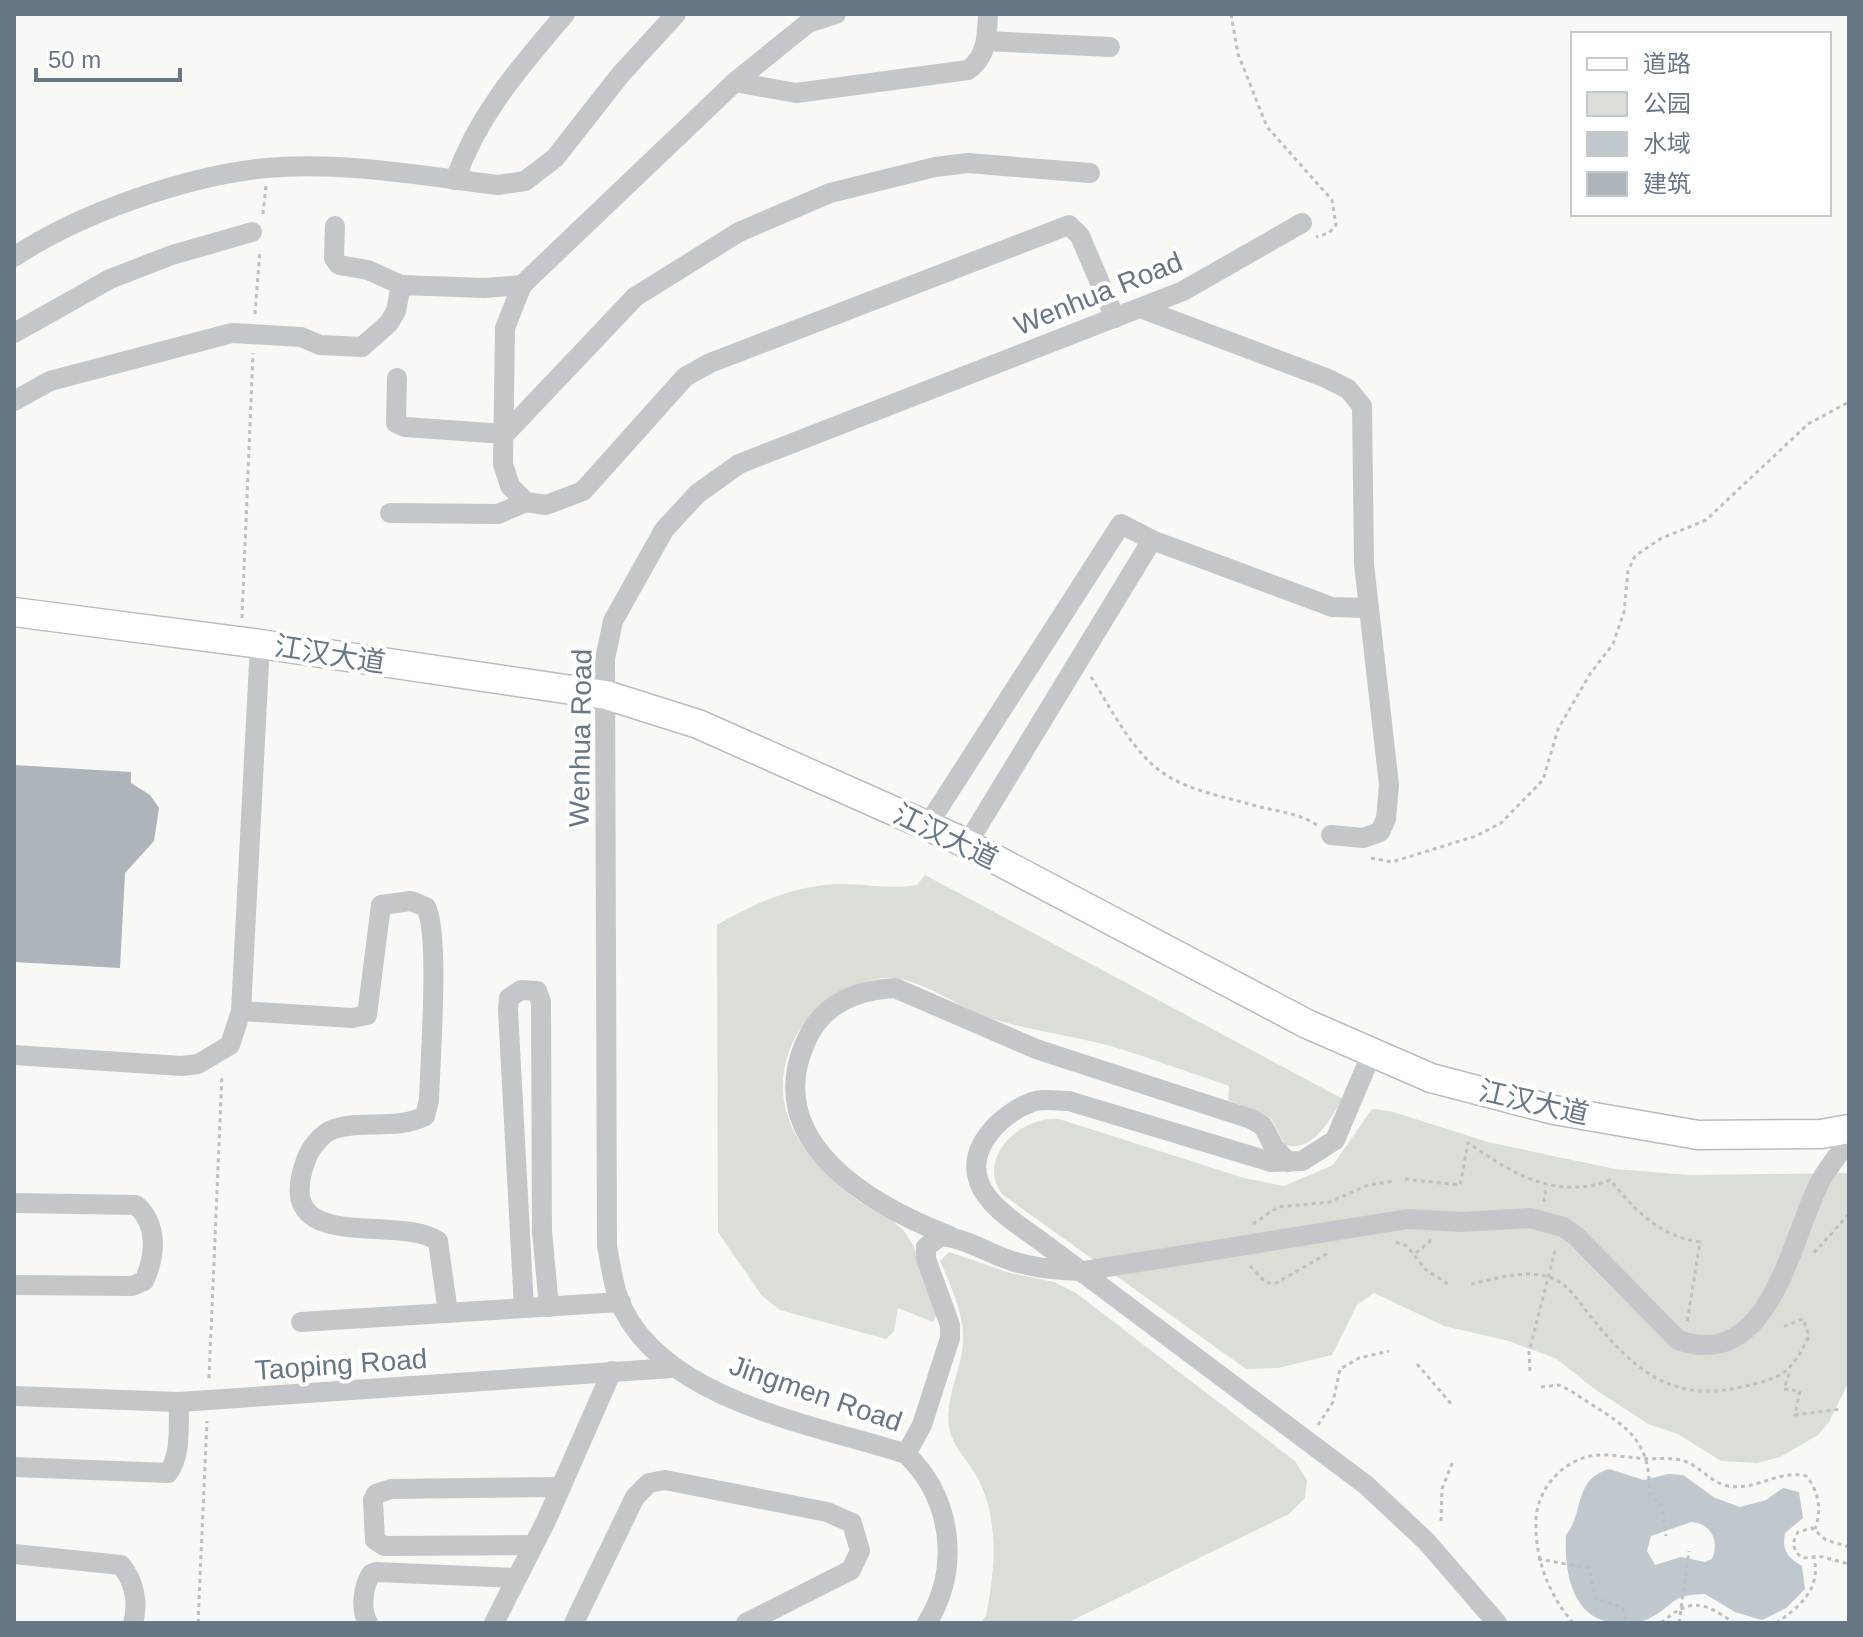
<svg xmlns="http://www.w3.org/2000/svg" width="1863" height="1637" font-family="Helvetica,'Noto Sans SC',sans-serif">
	<rect width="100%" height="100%" fill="#f8f8f5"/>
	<g fill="#d9dfd6">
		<path d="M925,875l418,224c-13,19 -29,54 -58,46l-14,-27 -43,-18 1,-14c-38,-13 -76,-27 -115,-39 -39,-11 -79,-16 -118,-27 -35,-11 -65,-36 -101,-42 -11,-2 -24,2 -35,6 -55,16 -91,77 -72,133 10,32 42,64 69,83 16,12 38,18 50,35 14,21 21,55 30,79l-4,8 -35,-14 -4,23 -8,8 -106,-29 -18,-14 -44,-64 -1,-307c35,-21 77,-39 119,-41 28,-1 53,6 81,1z"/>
		<path d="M1372,1109l18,2 98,31 127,27 74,6 160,-2v208l-20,41 -11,13 -38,22 -23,6 -36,-2 -43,-27 -30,-10 -55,-36 -36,-29 -48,-18 -65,-15 -70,-33 -17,12 -25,50 -54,13 -32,1 -243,-174c-29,-36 18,-80 56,-76l185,59 40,8 49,-21z"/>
		<path d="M949,1252l61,21 44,9 22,11 219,168 12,19 -2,18 -16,16 -222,109h-87l6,-7c9,-46 14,-96 -9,-139 -7,-14 -21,-27 -26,-42 -10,-31 10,-61 12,-91 2,-28 -12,-58 -23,-83z"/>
	</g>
	<path fill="#bec8cd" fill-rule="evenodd" d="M1609,1469l35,11 24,-6 15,1 32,23 25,9 26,-7 17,-12 16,4 4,26 -18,15c-3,18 2,24 17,33l3,23 -19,19 -24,12 -27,-8 -30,-18c-37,1 -29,11 -55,24 -10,5 -20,5 -30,5 -47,0 -56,-49 -54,-88 19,-24 7,-55 43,-66zM1691,1522c20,1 29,19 21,37l-7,3 -24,-5 -26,8 -8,-14 4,-15z"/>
	<path fill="#adb4ba" d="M14,765l117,7v11l19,12 9,13 -5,33 -29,32 -5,95 -106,-6z"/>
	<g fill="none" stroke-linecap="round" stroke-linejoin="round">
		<defs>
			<path id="secondary" d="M14,612l246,32 346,51 92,29 259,115 350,185 124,54 123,32 144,25 123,-1 28,-5"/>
		</defs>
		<use href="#secondary" stroke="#b8bcc1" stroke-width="31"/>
		<g stroke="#bdbfc2" stroke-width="3" stroke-dasharray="4 4" stroke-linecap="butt">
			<path d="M1231,14l7,40 29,73 65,73 4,25 -7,8 -13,4"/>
			<path d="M263,214l3,-28"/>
			<path d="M255,314l5,-64"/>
			<path d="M242,618l11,-265"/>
			<path d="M1091,677c21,33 42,77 75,98 25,16 59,22 87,30 23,7 44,7 64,20"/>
			<path d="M1371,858l21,4 84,-26 25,-13 42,-43 15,-51 32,-55 23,-30 11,-32 4,-41 7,-15 25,-17 46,-19 102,-96 41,-22"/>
			<path d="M1405,1179l55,6 8,-42c44,30 88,58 142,37 26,31 49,56 90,62l-13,81"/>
			<path d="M1544,1202l2,-16"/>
			<path d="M1253,1224l25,-17 52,-5 38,-17 27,-4"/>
			<path d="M1396,1242l11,4 18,23 26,17"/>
			<path d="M1416,1253l15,-13"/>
			<path d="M1814,1253l35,-39"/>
			<path d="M1250,1266l16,17h10l54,-31"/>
			<path d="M1471,1284c24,-5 53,-15 78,-7 20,6 30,26 43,41 42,52 80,85 149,69 41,-9 49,-12 68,-51l-6,-17 -23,9"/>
			<path d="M1417,1364l36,42"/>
			<path d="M1530,1371l-1,-19 27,-105"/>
			<path d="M1789,1374l-5,15 16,2 -5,24 46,-6"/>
			<path d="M209,1378l13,-304"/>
			<path d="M1541,1387l18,-2 12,6c45,31 81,41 78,102l13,13 4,30"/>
			<path d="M1318,1425l15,-23 7,-33 19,-11 30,-7"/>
			<path d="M1441,1521l1,-32 11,-28"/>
			<path d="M1849,1547l-23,-7 -14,-12 -14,4c-7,10 -5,20 5,26l16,-2 30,8"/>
			<path d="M1538,1559l51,9 7,31 26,8 5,16"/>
			<path d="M198,1623l9,-202"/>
			<path d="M1573,1623c-24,-28 -38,-64 -37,-101 0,-30 23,-59 54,-66 15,-3 33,1 48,2 15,2 29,-1 43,2 18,4 30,24 48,26 27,5 50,-17 77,-10 13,15 16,34 9,53"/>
			<path d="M1661,1623c30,-26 43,-21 73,0"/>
			<path d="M1679,1623l10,-72"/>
			<path d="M1776,1623c24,-16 45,-34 38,-65"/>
		</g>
		<g stroke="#c3c7ca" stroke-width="20">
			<path d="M836,14l-28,9 -73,59 -213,203 -17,43 -2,136 7,22 16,16 20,3 37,-14 102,-114 25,-14 359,-138 11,11 35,82"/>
			<path d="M986,41l124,6"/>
			<path d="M735,82l61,11 172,-23c19,-13 19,-34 20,-56"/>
			<path d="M455,180c23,-66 66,-114 110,-166"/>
			<path d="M335,226l-1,32 5,7 29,5 33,15"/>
			<path d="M14,257c66,-44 172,-81 252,-89 76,-7 157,8 232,17l27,-4 30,-23 66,-84 55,-60"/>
			<path d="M1140,308l186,70 22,11 14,17 2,158 25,221 -3,34 -6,13 -17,6 -32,-3"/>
			<path d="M14,333l96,-54 62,-24 80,-23"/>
			<path d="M397,378l-1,45 9,4 100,7 130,-137 104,-65 91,-39 105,-26 33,-4 122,10"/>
			<path d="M14,401l36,-20 182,-48 69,4 19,8 42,2 27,-24 7,-12 5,-26 83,3 38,-3"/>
			<path d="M390,513l108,1 28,-12"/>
			<path d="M927,826l194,-302 31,16 180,67 36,1"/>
			<path d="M967,844l185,-304"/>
			<path d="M241,1011l111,7 15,-3 14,-110 30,-4 15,6c14,26 4,156 3,193l-4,16c-30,15 -61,3 -91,13 -12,4 -24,19 -28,31 -36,97 90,53 132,81l10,72"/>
			<path d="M14,1055l168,11 16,-2 32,-19 11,-34 19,-367"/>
			<path d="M1371,1055l-36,85 -33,21 -31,1 -202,-61c-11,0 -27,-3 -37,1 -29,11 -66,44 -53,80 9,26 45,46 67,63l320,240 60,56 71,82"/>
			<path d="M14,1203l122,2c22,19 20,50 8,76l-12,5 -118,-1"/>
			<path d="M950,1236c-80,-31 -190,-94 -144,-195 16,-37 50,-51 89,-53l141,61 215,70 12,7 11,21 14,15"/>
			<path d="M524,1308l-16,-298 1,-12 12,-8 16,1 4,11 1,229 7,76"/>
			<path d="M301,1322l320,-20"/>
			<path d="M14,1396l165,6 493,-34"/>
			<path d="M906,1454l16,-29 28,-87v-13l-24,-66v-12l15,-11c22,2 40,13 60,21 27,11 54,13 82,14l325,-52 54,3 68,-4 33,9 13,9 102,104c94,33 113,-105 143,-160 8,-14 19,-27 28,-40"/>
			<path d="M14,1467l154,6c14,-18 10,-49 11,-71"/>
			<path d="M533,1545l-149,1 -9,-6 -2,-40 3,-6 15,-5 170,-2"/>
			<path d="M14,1554l107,11c13,16 18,38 12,58"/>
			<path d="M368,1623c-8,-14 -5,-36 3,-49l5,-2 140,6"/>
			<path d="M494,1623l52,-102 66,-150"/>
			<path d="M574,1623l61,-126 14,-14 16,-3 162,32 25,11 8,28 -9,19 -105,53"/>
			<path d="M927,1623c34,-55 25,-125 -21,-169 -90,-29 -235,-52 -282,-143 -10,-19 -13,-44 -17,-65l-2,-587 8,-38 51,-91 33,-36 42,-30 444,-173 119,-68"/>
		</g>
		<use href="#secondary" stroke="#fff" stroke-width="28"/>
	</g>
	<g text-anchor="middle" stroke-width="8" stroke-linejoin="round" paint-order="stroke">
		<g font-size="28" fill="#677786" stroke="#fff">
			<text transform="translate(1098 293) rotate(-22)" y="10">Wenhua Road</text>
			<text transform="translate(330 654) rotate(9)" y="10">江汉大道</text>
			<text transform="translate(580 738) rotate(-89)" y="10">Wenhua Road</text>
			<text transform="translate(946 836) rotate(26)" y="10">江汉大道</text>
			<text transform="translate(1534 1102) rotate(13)" y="10">江汉大道</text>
			<text transform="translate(341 1364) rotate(-4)" y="10">Taoping Road</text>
			<text transform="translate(816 1393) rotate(19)" y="10">Jingmen Road</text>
		</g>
	</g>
	<rect width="1863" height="1637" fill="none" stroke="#677786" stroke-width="32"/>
	<rect x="1571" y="32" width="260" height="184" fill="#ffffff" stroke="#c2c9cf" stroke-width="2"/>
	<rect x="1587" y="58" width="40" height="12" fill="#ffffff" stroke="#c2c9cf" stroke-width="2"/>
	<text x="1643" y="72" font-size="24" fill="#677786">道路</text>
	<rect x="1587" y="92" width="40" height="24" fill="#d9dfd6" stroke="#c2c9cf" stroke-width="2"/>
	<text x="1643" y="112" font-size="24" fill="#677786">公园</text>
	<rect x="1587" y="132" width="40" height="24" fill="#bec8cd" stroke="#c2c9cf" stroke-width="2"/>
	<text x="1643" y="152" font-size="24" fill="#677786">水域</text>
	<rect x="1587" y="172" width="40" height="24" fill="#adb4ba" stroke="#c2c9cf" stroke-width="2"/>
	<text x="1643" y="192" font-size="24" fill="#677786">建筑</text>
	<path d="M36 68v12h144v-12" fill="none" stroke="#677786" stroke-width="4"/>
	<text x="48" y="68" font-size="24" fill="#677786" stroke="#ffffff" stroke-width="6" paint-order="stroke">50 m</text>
</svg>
